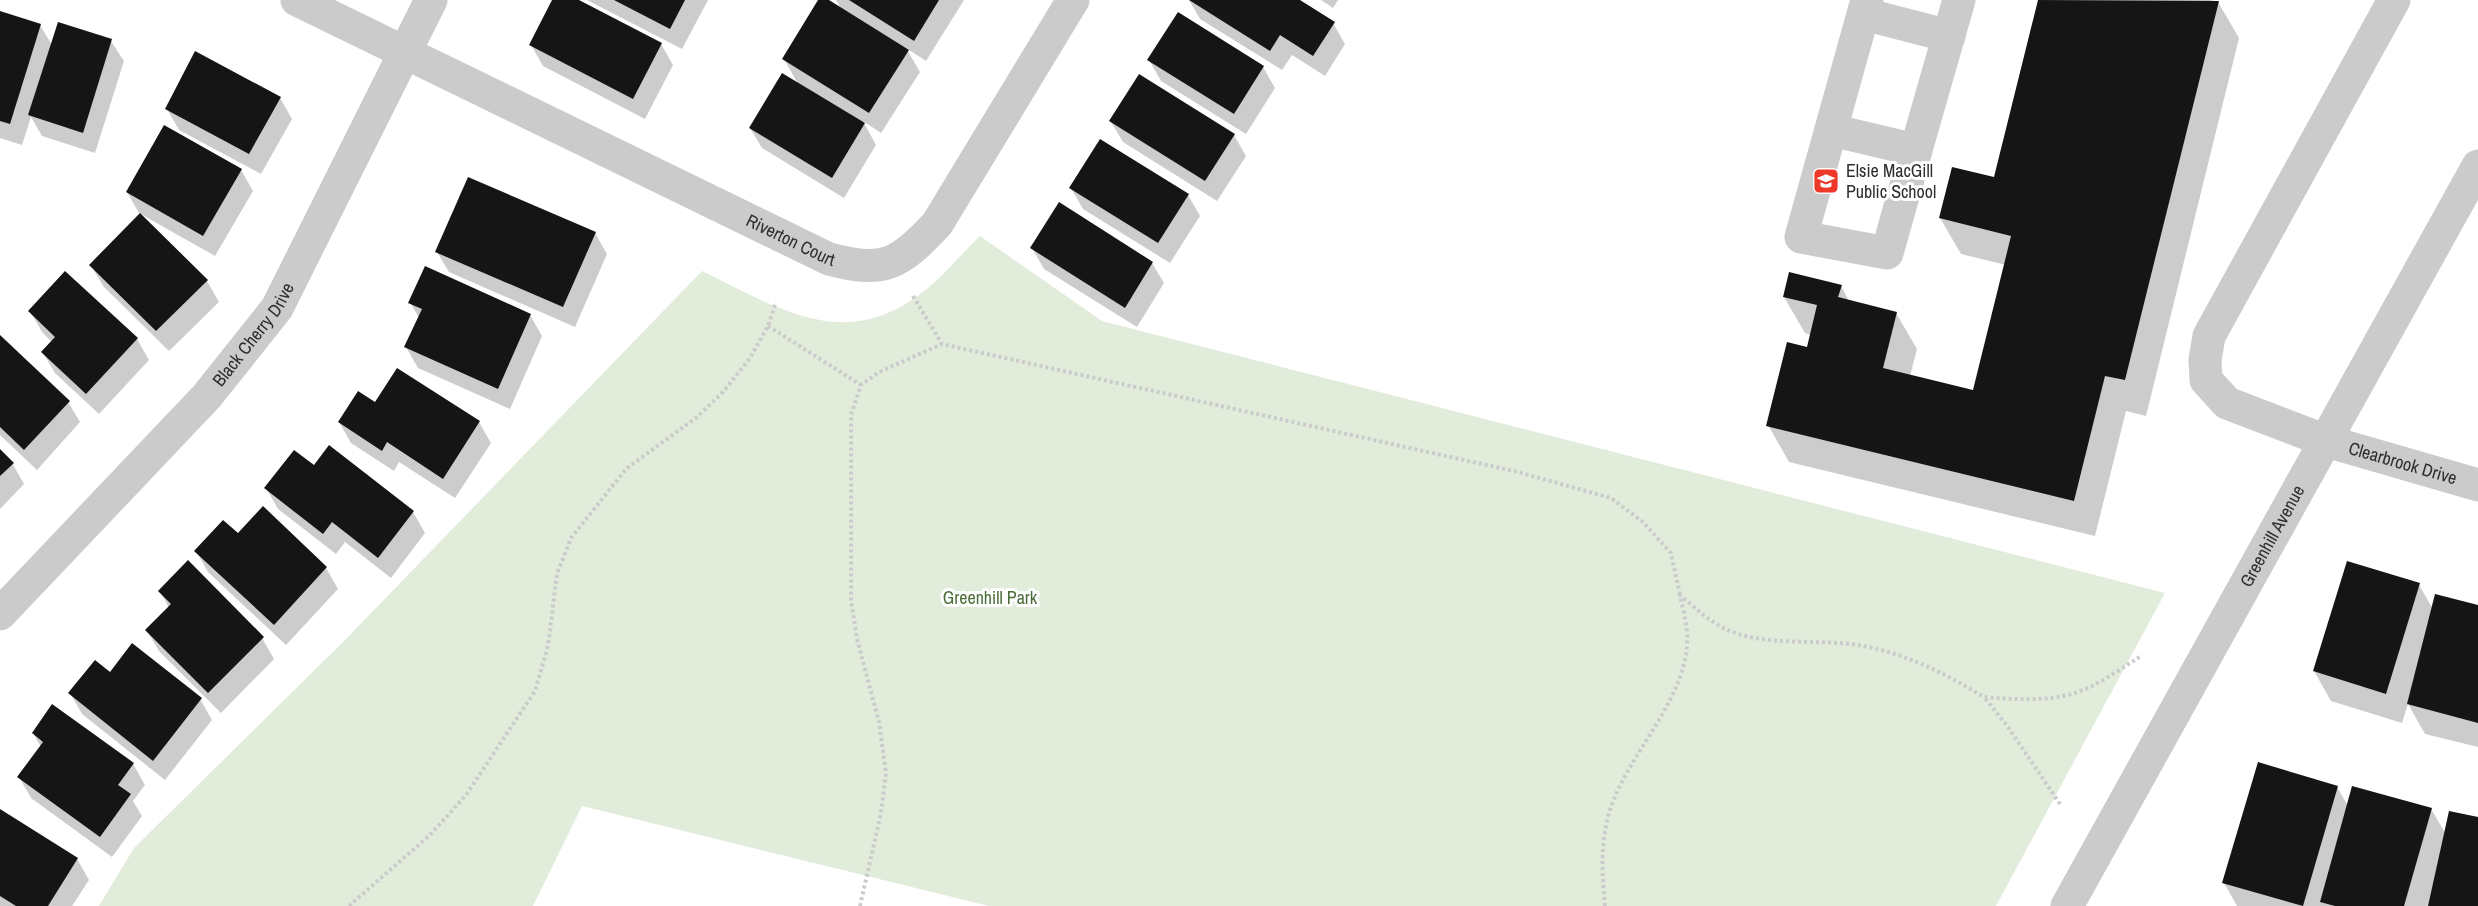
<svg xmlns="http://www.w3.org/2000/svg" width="2478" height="906" font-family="'Archivo Narrow',sans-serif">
	<rect width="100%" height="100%" fill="#fff"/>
	<path fill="#e2ecdb" d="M980,236l122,85 1063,272 -169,313h-1007l-407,-100 -49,100h-434l35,-58 210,-207 358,-370c76,37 143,83 222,20 20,-15 37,-37 56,-55z"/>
	<g fill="#0003">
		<path d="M554,0h21l86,44 12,21 -28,54 -102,-53 -12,-21z"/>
		<path d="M587,0h121l-26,49z"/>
		<path d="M820,0h6l16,10 -6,-10h128l-38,61 -20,-13 14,24 -39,61 -18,-12 13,24 -32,53 -82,-50 -12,-20 48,-44 -14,-25z"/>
		<path d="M1189,0h108l36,23 12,21 -20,32 -33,-21 -10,15 -82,-51z"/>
		<path d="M1321,0h17l-5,8z"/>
		<path d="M2039,0h171l8,2 21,36 -93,378 -20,-5 -31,125 -306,-74 -21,-37 40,-76 3,-14 -6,-2 -21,-36 57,-11 8,15 47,12 21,36 -7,27 64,16 32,-127 -45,-11 -21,-36 55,-40z"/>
		<path d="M0,12l40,13 12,20 59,-4 13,20 -29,92 -53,-17 -11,-19 -9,28 -22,-7z"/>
		<path d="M1149,60l114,7 12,21 -29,46 -85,-53z"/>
		<path d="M280,98l12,21 -31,55 -82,-44 -12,-21z"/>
		<path d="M1111,122l123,13 12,21 -29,45 -94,-59z"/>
		<path d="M241,170l12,21 -38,65 -76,-43 -12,-21z"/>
		<path d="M1071,188l117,7 12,21 -30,47 -87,-54z"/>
		<path d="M595,233l12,21 -32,73 -126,-55 -12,-20z"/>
		<path d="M1032,248l120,15 12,20 -27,44 -93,-58z"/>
		<path d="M91,265l116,16 12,21 -50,49 -66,-65z"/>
		<path d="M410,302l120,13 12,21 -32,73 -92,-41 -12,-21 13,-29z"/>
		<path d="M30,311l107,28 12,21 -50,54 -44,-41 -12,-20 9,-11 -10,-10z"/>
		<path d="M0,337l68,65 12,20 -43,48 -37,-35z"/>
		<path d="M375,404l104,18 12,21 -36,55 -56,-36 -5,9 -43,-28 -12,-21z"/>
		<path d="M329,448l84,64 12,21 -34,45 -46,-36 -9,12 -58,-45 -12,-21 48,-20z"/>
		<path d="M0,451l12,12 12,21 -24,25z"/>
		<path d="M238,535l88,33 12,21 -52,56 -78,-73 -12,-21z"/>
		<path d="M2419,585l14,24 45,-2v140l-53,-13 -17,-30 -6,19 -71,-22 -17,-30z"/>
		<path d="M160,591l102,47 12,21 -53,54 -62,-62 -12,-20 22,-23z"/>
		<path d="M110,674l90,25 12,21 -47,60 -83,-66 -12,-21z"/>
		<path d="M33,733l100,31 12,21 -12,16 9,15 -30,41 -81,-59 -12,-21 22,-30z"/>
		<path d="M2337,787l11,19 83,3 15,25 32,-16v88h-241l-13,-23z"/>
		<path d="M0,811l77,48 12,21 -17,26h-72z"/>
	</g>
	<g fill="#151515">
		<path d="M552,0h27l83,43 -29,56 -104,-54z"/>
		<path d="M614,0h71l-15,29z"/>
		<path d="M818,0h11l80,50 -40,63 -87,-54z"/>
		<path d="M849,0h90l-25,41z"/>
		<path d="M1189,0h111l35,22 -22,34 -33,-21 -10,16z"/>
		<path d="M2038,0l181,1 -94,379 -20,-4 -31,125 -308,-75 21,-84 20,5 10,-42 -34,-8 6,-25 53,13 -4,12 59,15 -14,56 90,22 38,-154 -72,-18 13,-51 42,10z"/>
		<path d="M0,11l41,13 -31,100 -10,-3z"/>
		<path d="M1178,12l86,54 -30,48 -87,-54z"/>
		<path d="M58,22l54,17 -29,94 -55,-18z"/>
		<path d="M195,51l86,46 -32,57 -84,-45z"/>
		<path d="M782,73l83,50 -33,55 -83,-50z"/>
		<path d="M1139,74l96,60 -30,47 -96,-60z"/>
		<path d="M164,125l78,44 -39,67 -77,-44z"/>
		<path d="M1100,139l89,55 -31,49 -89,-55z"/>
		<path d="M468,177l128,55 -33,75 -128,-55z"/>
		<path d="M1059,202l94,60 -28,46 -95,-60z"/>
		<path d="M140,213l68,67 -52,51 -67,-66z"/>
		<path d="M425,266l106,48 -33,75 -94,-42 18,-38 -14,-6z"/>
		<path d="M65,271l73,67 -52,56 -45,-42 14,-15 -27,-26z"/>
		<path d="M0,335l70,66 -46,49 -24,-23z"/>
		<path d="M397,368l83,53 -37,58 -56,-37 -5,9 -44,-29 20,-31 17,11z"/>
		<path d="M329,445l85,66 -36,47 -46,-36 -9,12 -59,-46 30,-38 20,15z"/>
		<path d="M0,449l14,14 -14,13z"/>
		<path d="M263,506l64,61 -53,58 -80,-74 29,-31 15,13z"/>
		<path d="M188,560l76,77 -56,56 -63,-63 26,-26 -13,-13z"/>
		<path d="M2347,561l73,22 -34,111 -73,-23z"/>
		<path d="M2435,594l43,11v118l-71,-19z"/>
		<path d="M132,643l70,55 -49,63 -85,-68 27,-33 15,12z"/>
		<path d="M52,704l82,59 -16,22 13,9 -31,43 -83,-60 26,-35 -11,-9z"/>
		<path d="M2258,762l80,24 -35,120 -81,-23z"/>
		<path d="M2352,786l80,22 -28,98h-69l-15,-4z"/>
		<path d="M0,809l78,49 -30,48h-32l-16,-10z"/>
		<path d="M2449,811l29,6v89h-50z"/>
	</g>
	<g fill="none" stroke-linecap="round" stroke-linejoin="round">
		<g stroke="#cbcbcb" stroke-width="4" stroke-dasharray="3 3" stroke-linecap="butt">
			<path d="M913,296l29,48 576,128 93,26 32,24 28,31 9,42"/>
			<path d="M768,326l93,59"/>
			<path d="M2060,804l-52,-77 -24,-30c26,2 53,4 79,-1 28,-5 54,-25 78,-40"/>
			<path d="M349,906l81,-71 36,-40 69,-104 13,-45 9,-72 14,-36 55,-69 71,-52 26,-25 27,-34 18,-32 8,-24"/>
			<path d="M860,906l21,-93 5,-40 -7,-51 -22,-83 -6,-39v-185l10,-30 18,-13 63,-28"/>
			<path d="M1605,906c-3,-32 -5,-64 5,-96 19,-60 82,-114 77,-179 -1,-12 -5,-25 -7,-36 11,9 22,20 35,28 39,27 103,14 148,23 44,8 83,28 121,51"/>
		</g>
		<g stroke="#cbcbcb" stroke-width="33">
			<path id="s1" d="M297,0l532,259c56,15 70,5 108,-35l136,-224"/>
			<path d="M1867,0l-66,237 86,16 29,-103"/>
			<path id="s2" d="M2394,0l-185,336 -4,24 1,20 21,23 99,38 152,44"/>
			<path d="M1864,14l85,22"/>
			<path d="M1831,130l85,20 43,-150"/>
			<path id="s3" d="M0,614l207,-218 70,-88 154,-308"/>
			<path id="s4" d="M2067,906l411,-740"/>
		</g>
	</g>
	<defs>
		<symbol id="school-square" viewBox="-11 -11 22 22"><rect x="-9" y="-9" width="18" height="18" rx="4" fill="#ed3728" stroke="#fff"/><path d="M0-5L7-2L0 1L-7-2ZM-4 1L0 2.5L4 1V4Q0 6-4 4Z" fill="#fff"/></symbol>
	</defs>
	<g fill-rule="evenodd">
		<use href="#school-square" x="1811" y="166" width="30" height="30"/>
	</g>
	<g text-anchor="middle" stroke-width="6" stroke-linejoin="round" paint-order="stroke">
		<g font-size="18" fill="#2e2e2e" stroke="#fff" text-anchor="start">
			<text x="1846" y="177">Elsie MacGill<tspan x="1846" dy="21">Public School</tspan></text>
		</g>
		<g font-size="18" fill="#2e2e2e" stroke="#fff">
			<text dy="6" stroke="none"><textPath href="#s1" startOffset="549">Riverton Court</textPath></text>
			<text dy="6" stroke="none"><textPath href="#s3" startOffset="378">Black Cherry Drive</textPath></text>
			<text dy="6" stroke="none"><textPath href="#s2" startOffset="645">Clearbrook Drive</textPath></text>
			<text dy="6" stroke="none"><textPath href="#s4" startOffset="423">Greenhill Avenue</textPath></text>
		</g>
		<g font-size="18" fill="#496c39" stroke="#fff">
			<text x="990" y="604">Greenhill Park</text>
		</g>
	</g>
</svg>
